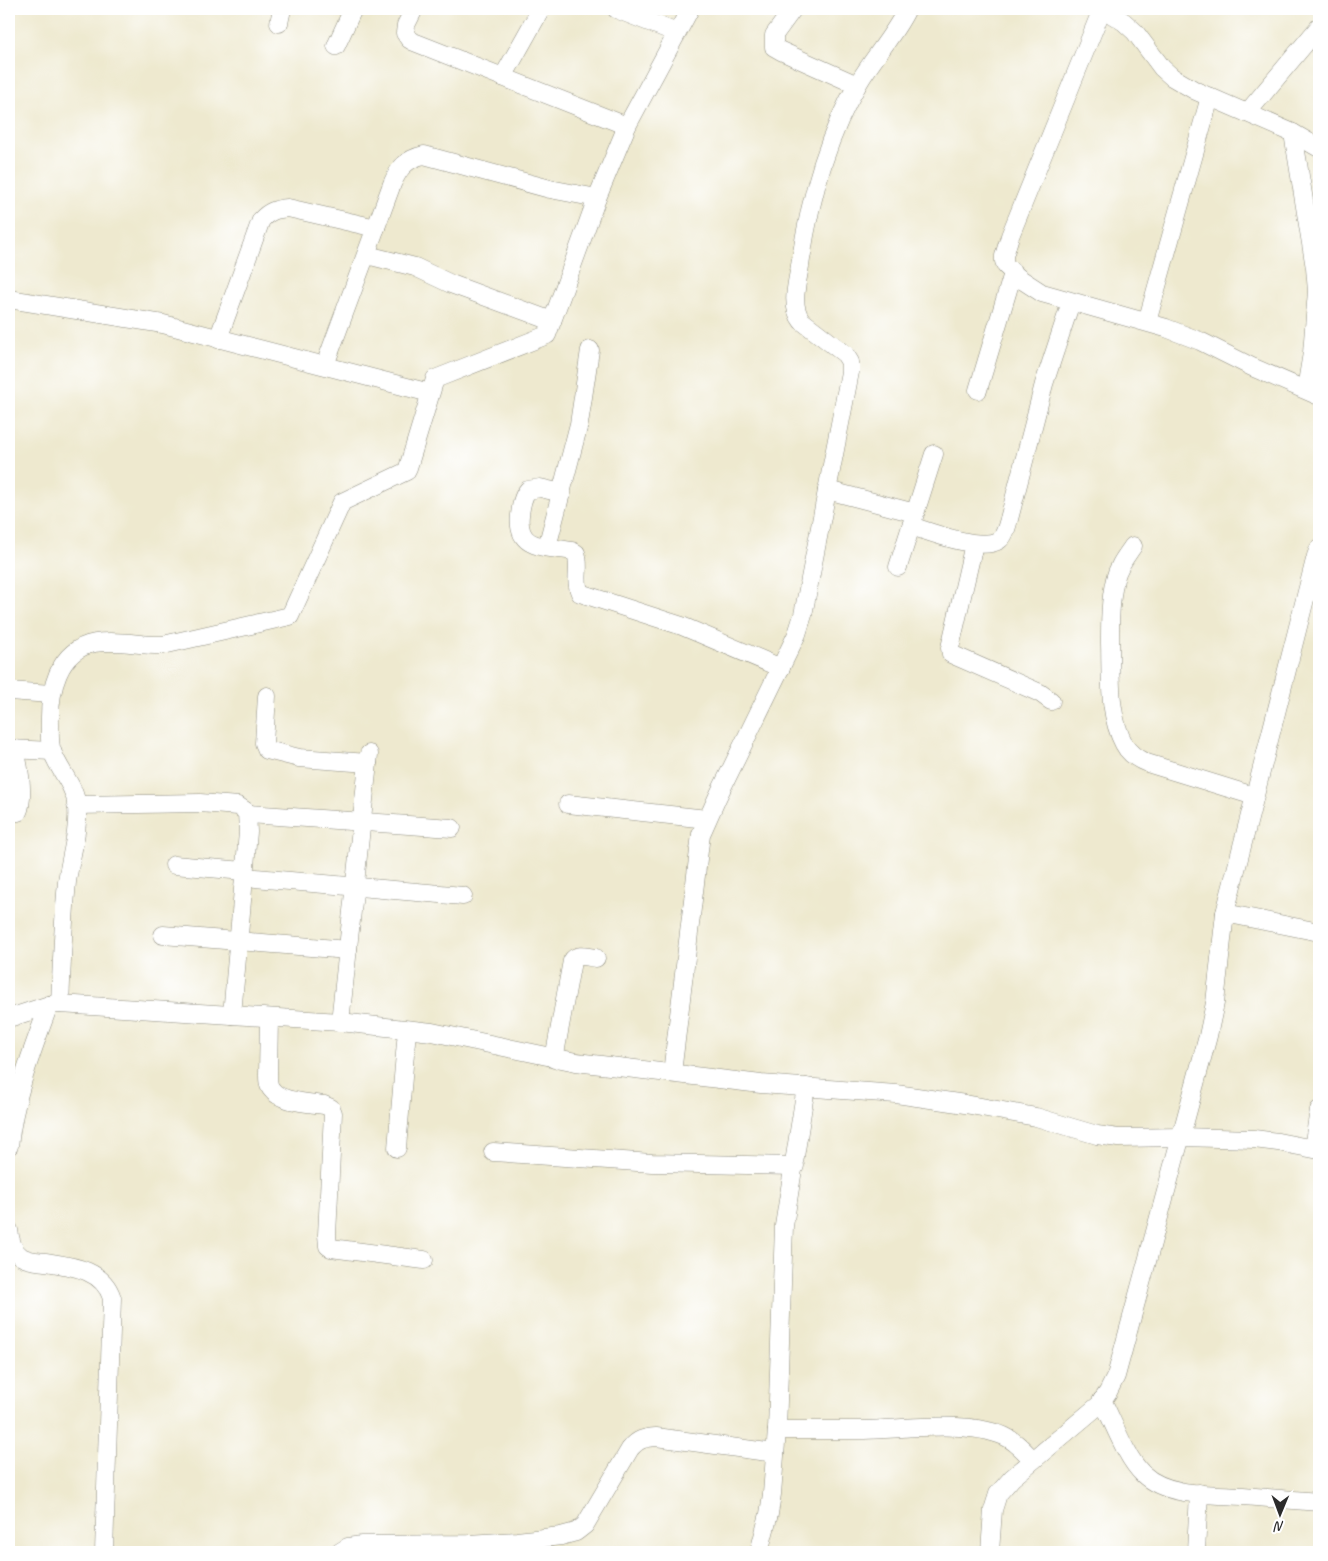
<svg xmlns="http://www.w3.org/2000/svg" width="1328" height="1561" font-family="Caveat,sans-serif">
	<rect width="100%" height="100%" fill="#fff"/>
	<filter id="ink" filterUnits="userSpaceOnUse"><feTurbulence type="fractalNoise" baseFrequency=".02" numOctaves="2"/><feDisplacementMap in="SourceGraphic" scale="10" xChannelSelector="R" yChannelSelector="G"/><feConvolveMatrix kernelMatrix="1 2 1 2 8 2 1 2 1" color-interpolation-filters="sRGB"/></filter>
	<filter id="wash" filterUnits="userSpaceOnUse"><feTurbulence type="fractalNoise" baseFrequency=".0096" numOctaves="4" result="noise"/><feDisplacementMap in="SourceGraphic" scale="20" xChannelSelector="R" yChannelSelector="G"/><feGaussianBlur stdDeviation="1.12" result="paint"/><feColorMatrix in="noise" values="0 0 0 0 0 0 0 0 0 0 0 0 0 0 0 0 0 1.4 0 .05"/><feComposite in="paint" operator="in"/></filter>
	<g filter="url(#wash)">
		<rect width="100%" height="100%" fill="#eee9cf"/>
	</g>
	<g filter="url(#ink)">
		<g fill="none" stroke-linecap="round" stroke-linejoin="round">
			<defs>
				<g id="minor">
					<path d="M414,9l-8,16 -1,8 4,6 5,3 213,84"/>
					<path d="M616,9l61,24"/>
					<path d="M793,9l-19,26v12l7,4 76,34"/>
					<path d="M1102,9l-92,227 -6,20v5l2,5 13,12 23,15 124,35 34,13 52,26 67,29"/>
					<path d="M1103,9l21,13 11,10 27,36 10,9 24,14 97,42 26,15"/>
					<path d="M279,23l3,-14"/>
					<path d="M336,46l17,-37"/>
					<path d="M503,77l38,-68"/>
					<path d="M1247,113l72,-86"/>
					<path d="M1293,133l22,135 2,23 -5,62 -6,36"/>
					<path d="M367,255l48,12 36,17 101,37"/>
					<path d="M9,299l154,25 267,69"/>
					<path d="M1147,322l63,-225"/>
					<path d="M218,339l43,-119c8,-9 15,-11 27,-12l88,20"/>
					<path d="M325,365l67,-181c7,-16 14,-25 32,-29l126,34 47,9 30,-72 63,-117"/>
					<path d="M978,390l35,-117"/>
					<path d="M827,490l88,23"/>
					<path d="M562,493l-22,-5 -12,2c-6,7 -7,16 -8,25 -4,36 27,31 52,36l4,2c5,13 -2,28 4,40l102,33 99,42"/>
					<path d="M911,526c19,6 70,26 88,14 6,-4 8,-14 10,-21l35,-135 27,-82"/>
					<path d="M974,544l-24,104 1,6 89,39 11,8"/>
					<path d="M1133,546c-7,10 -15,20 -18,33 -5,21 -5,43 -5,64 1,34 -2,71 14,101 5,10 13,15 23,19l107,33"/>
					<path d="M547,547l32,-123 11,-74"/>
					<path d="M898,567l36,-113"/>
					<path d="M9,691l42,3"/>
					<path d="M267,696l-3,47 3,7 32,8 69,5"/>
					<path d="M9,749l43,2"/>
					<path d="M568,804l139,15"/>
					<path d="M76,805l124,-2 38,3 9,6 1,20 -16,183"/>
					<path d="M9,813l9,-1c7,-16 1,-46 -3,-63"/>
					<path d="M248,814l204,14"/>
					<path d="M174,865l70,6"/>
					<path d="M244,877l219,19"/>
					<path d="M1225,913l94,19"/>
					<path d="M163,935l185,15"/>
					<path d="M60,1004c2,-41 3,-81 7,-122 3,-24 12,-50 10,-75 -2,-22 -18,-36 -25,-56 -3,-8 -2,-17 -2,-26 -1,-33 7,-75 45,-82 23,-4 46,3 68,2l127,-29 52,-114 65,-31 28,-92 112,-44 50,-137"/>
					<path d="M9,1018l40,-13 11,-1 280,18 92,10 144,30 185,22 135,10 69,10 71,13 61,18 21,3 63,-1 73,2 24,3 41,8"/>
					<path d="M269,1018l-1,57c0,5 0,11 4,15 8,12 39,13 52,15l7,3 2,5 -6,122 1,11 3,2 93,12"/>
					<path d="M340,1022l29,-268"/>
					<path d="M554,1059l18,-98c4,-8 16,-4 24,-3"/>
					<path d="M672,1073l29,-239 17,-38 79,-162 6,-19 47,-243v-10l-5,-8 -43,-33c-12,-15 -5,-37 -2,-55 9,-64 26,-129 59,-184 15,-25 35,-47 48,-73"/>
					<path d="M9,1146c5,-49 23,-95 40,-141"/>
					<path d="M397,1148l10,-118"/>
					<path d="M1313,1148l6,-38"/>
					<path d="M493,1152l159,11 143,3"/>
					<path d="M9,1230c1,10 4,22 13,27 7,4 15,4 23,5 26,4 58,7 67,36l-8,254"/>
					<path d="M1102,1400c11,21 24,58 41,74 24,23 68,20 100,22 25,2 51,4 76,6"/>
					<path d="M777,1430c29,0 58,0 87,0 42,-1 102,-10 140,6 12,5 21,16 29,24"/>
					<path d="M340,1552l8,-5 14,-2 107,-1 48,-3 44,-5 15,-4 9,-7 45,-76c8,-10 14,-11 26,-12l119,16"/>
					<path d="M759,1552l10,-38 3,-20 5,-64 7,-204 22,-139"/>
					<path d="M990,1552l3,-42 5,-16 14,-16 87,-73 9,-13 8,-16 92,-340 7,-33 10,-90 91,-357 3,-8"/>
					<path d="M1196,1552l3,-59"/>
				</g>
			</defs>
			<use href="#minor" stroke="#8c8a7d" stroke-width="19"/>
			<use href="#minor" stroke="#fff" stroke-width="18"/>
		</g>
	</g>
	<rect width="1328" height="1561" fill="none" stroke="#fff" stroke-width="30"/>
	<g transform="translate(1280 1514) rotate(181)" stroke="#ffffff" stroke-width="4" paint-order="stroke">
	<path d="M0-4L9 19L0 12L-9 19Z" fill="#2b2b2b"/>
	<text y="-8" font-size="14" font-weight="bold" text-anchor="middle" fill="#2b2b2b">N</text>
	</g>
</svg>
